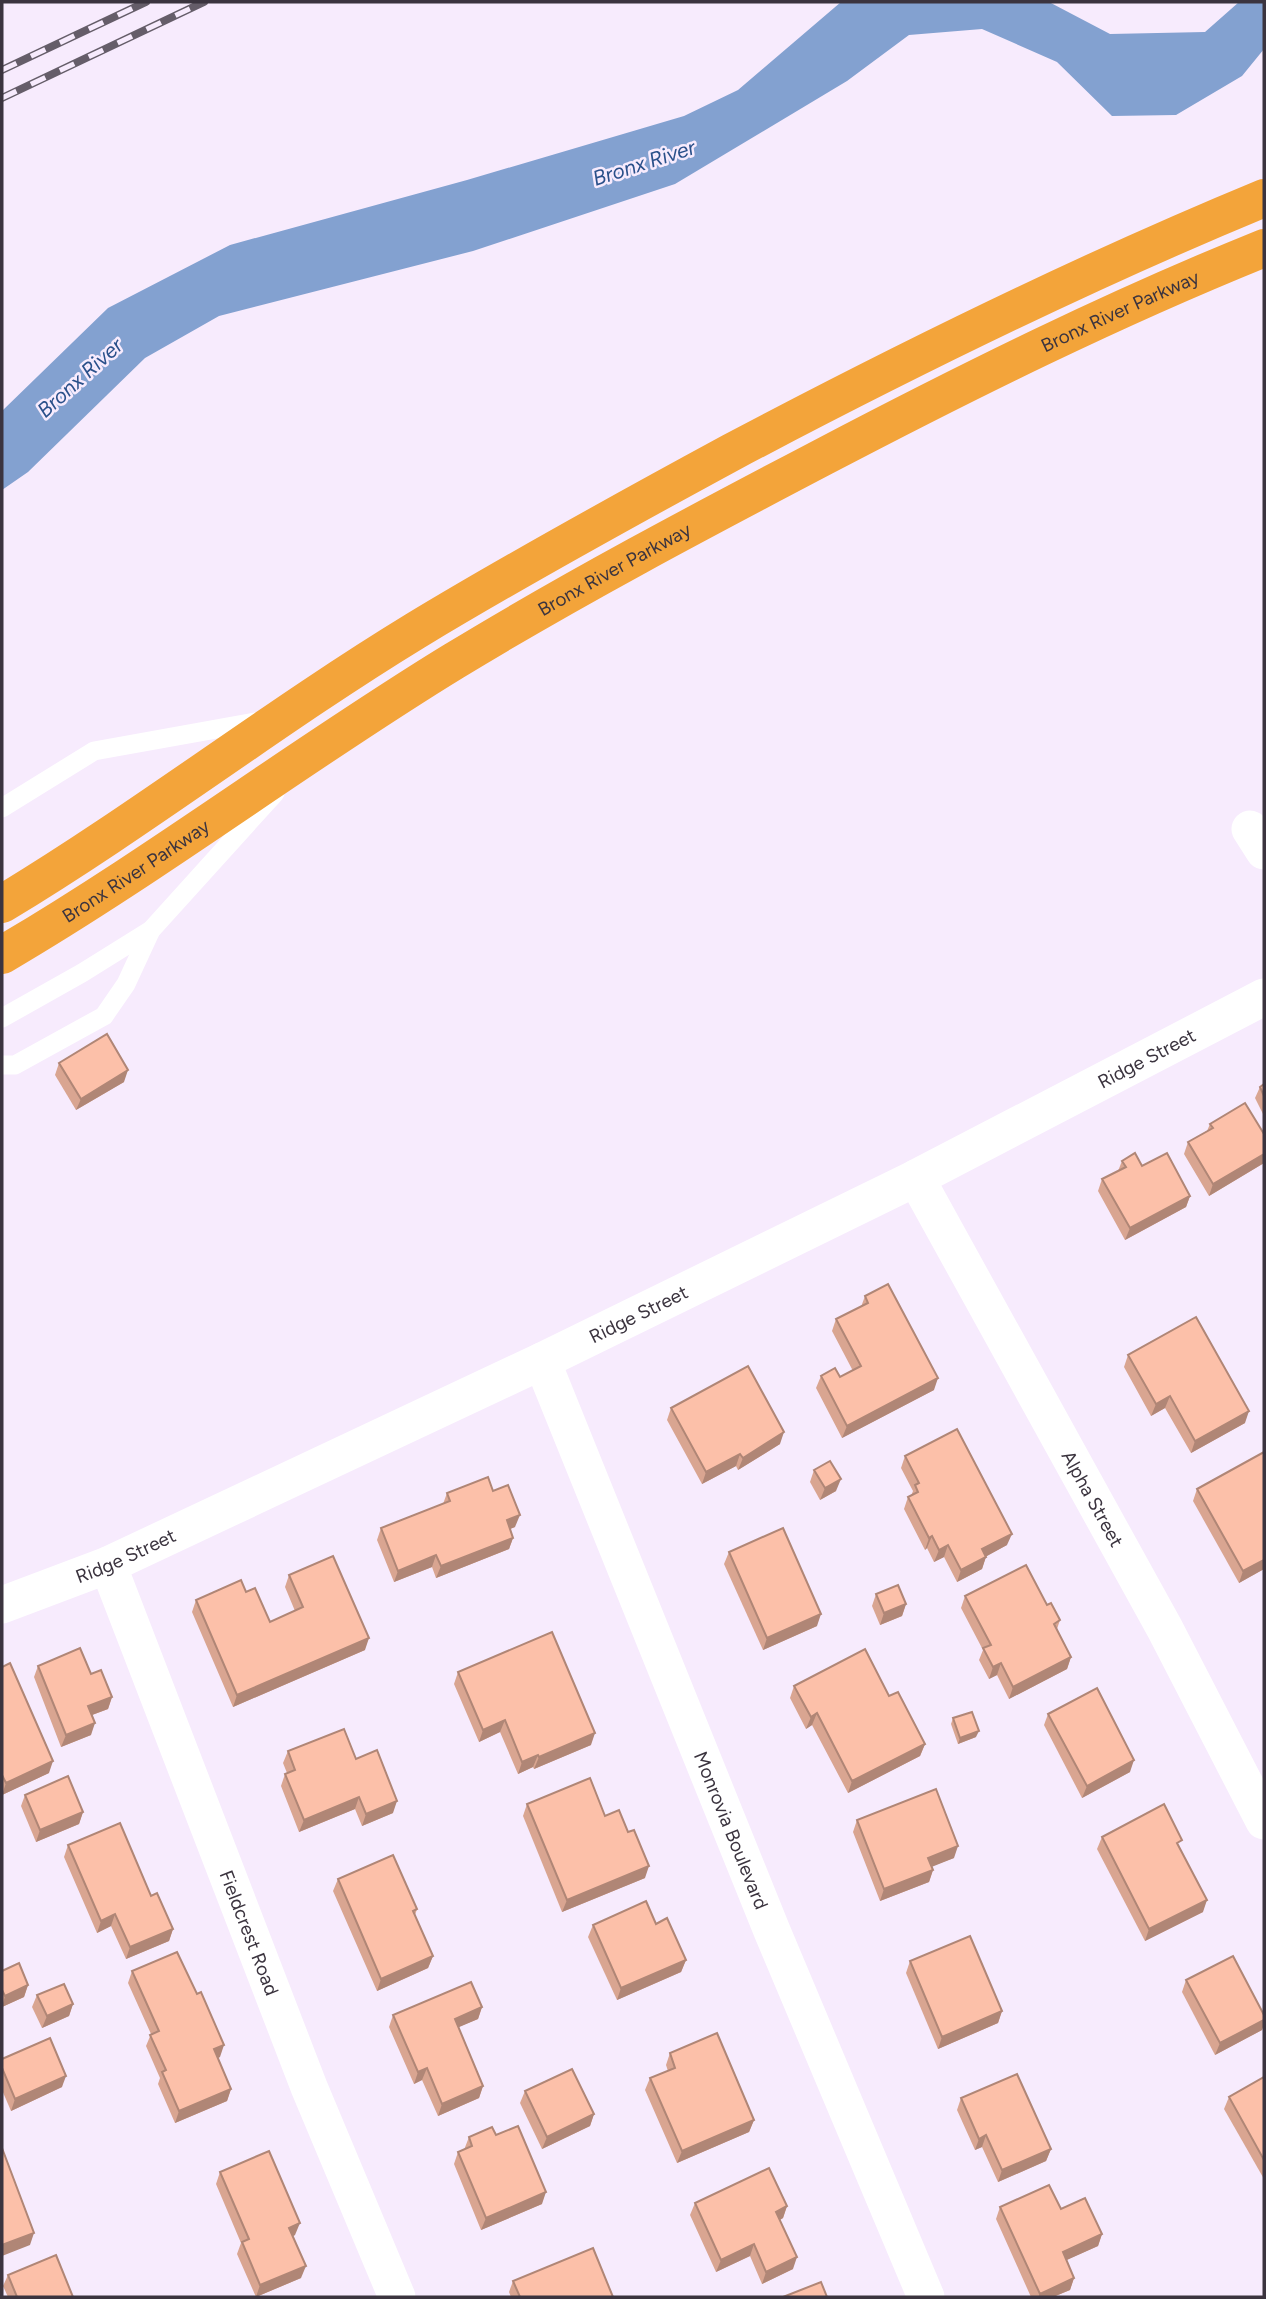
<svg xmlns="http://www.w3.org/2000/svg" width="1266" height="2299" font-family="Figtree,sans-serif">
	<rect width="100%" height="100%" fill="#f7ebfd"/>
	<path fill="#83a1d0" d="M841,2h208l61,32 95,-2 34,-30h25v47l-22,27 -66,39 -64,1 -55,-54 -75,-33 -73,6 -62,46 -172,103 -202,67 -254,65 -74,42 -117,114 -26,18v-79l106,-103 122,-63 237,-65 217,-64 54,-26z"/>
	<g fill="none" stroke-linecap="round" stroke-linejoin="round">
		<g stroke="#fff" stroke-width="19">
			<path d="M2,808l92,-57 167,-30"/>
			<path d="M2,1018l80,-45 69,-43"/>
			<path d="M2,1065h13l89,-49 22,-32 25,-54 124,-137"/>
		</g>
		<g stroke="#fff" stroke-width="37">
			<path d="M1250,829l14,22"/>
			<path id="s1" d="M916,1178l249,451 99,192"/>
			<path id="s2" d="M542,1361l230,570 154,366"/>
			<path id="s3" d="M108,1565l201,522 88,210"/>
			<path id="s4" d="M2,1605l106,-40 434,-204 374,-183 348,-181"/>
		</g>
		<g stroke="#f3a43a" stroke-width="38">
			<path d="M2,904c141,-85 272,-187 413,-273 104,-63 210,-121 317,-179 174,-92 350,-179 532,-254"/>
			<path id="s5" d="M2,955c155,-91 298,-200 452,-294 120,-73 245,-139 369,-204 145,-76 290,-148 441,-209"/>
		</g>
		<defs>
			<g id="rail">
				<path d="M2,70l144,-68"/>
				<path d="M2,98l202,-96"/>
			</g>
		</defs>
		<use href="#rail" stroke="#655d69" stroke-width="8"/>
		<use href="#rail" stroke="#f7ebfd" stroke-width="5" stroke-dasharray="16" stroke-linecap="butt"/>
	</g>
	<g fill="#d9a591">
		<path d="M59,1063l65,19 -48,28 -21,-35z"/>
		<path d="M1264,1084v32l-9,-18 5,-11z"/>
		<path d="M1210,1124l54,10v29l-55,33 -25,-42 4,-12 19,-11z"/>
		<path d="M1122,1161l20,5 48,30 -4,11 -61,33 -27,-49 4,-12 16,-8z"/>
		<path d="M865,1296l69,94 -92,48 -26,-50 5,-12 19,1 13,-6 -21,-40 4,-12 25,-12z"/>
		<path d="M1128,1355l117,68 -54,30 -26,-45 -14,8 -27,-49z"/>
		<path d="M671,1408l109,36 -42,26 -2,-4 -34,18 -35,-64z"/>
		<path d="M1264,1452v117l-25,14 -46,-82 4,-12z"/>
		<path d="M905,1456l102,89 -21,11 -4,13 -25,13 -13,-25 -10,5 -7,-14 -2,2 -21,-41 4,-12 3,-1 2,-5 -12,-23z"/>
		<path d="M814,1470l22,21 -16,9 -10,-18z"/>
		<path d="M493,1491l22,36 -5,2 3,9 -4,11 -73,29 -4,-11 -38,15 -17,-42 4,-12 62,-24 4,-11z"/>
		<path d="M729,1552l88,74 -54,24 -39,-86z"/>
		<path d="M289,1575l76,75 -132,57 -41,-95 4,-12 50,-8 24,30 25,-11 -10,-24z"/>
		<path d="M876,1594l30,10 -4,12 -22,9 -8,-19z"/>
		<path d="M965,1596l82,9 13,15 -3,9 14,28 -4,12 -58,30 -12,-24 -8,4 -10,-19 4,-10 -22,-42z"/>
		<path d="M38,1666l53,8 21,23 -4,12 -16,6 -1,20 -30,12 -27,-70z"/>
		<path d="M2,1667l47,106 -47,22z"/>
		<path d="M458,1672l133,73 -57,24 -1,-2 -15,7 -18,-42 -21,10 -25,-58z"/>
		<path d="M794,1686l95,10 36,48 -5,12 -72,37 -36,-68 -6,4 -16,-31z"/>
		<path d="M1048,1714l82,58 -48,26 -38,-73z"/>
		<path d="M953,1718l23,19 -18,7 -7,-20z"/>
		<path d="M288,1751l68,8 37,54 -31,13 -7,-17 -56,23 -18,-46 4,-12 2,-1 -4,-10z"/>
		<path d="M25,1795l58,17 -4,12 -43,18 -15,-36z"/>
		<path d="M527,1804l78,12 40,62 -83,34 -39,-96z"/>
		<path d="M857,1820l97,38 -22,8 1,4 -4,12 -49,19 -27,-69z"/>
		<path d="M1102,1837l78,11 23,64 -58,29 -48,-92z"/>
		<path d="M68,1845l83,51 22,33 -4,12 -43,18 -15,-33 -14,7 -33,-76z"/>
		<path d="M338,1879l79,30 -2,6 18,41 -5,12 -51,23 -44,-100z"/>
		<path d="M656,1924l30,36 -5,12 -64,28 -29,-63 5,-12z"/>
		<path d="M910,1961l92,50 -4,12 -60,26 -32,-76z"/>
		<path d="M2,1971l26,14 -4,12 -22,10z"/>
		<path d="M132,1971l88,86 -2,1 13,31 -4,12 -52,22 -17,-39 2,-6 -14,-32 5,-12 -23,-51z"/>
		<path d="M1186,1980l78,35v9l-2,6 -47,25 -33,-63z"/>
		<path d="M37,1995l36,9 -4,12 -27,12 -10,-21z"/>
		<path d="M482,2007l-4,12 -20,8 25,59 -4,12 -41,18 -16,-36 -8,4 -25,-57 4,-12z"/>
		<path d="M670,2053l84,67 -5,12 -72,31 -32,-73 5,-12 18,-7 -2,-6z"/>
		<path d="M2,2059l60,28 -51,24 -9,-21z"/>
		<path d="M1264,2077v102l-40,-70 5,-12z"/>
		<path d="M525,2091l69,23 -4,12 -48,23 -22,-46z"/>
		<path d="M961,2098l90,51 -5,12 -48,21 -16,-35 -7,3 -18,-40z"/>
		<path d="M496,2135l46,69 -61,26 -27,-66 4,-12 6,-2 5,-13z"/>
		<path d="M220,2172l75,63 -2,1 8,42 -45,19 -19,-43 4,-11 -25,-59z"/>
		<path d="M695,2203l92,3 -4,12 -3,2 13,49 -31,15 -12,-28 -34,16 -26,-57z"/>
		<path d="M1000,2207l61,2 41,25 -4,12 -32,14 8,18 -4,12 -17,7h-22l-35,-78z"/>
		<path d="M8,2275l65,22h-65l-5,-11z"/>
		<path d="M513,2281l100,16h-102l-2,-5z"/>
	</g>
	<g fill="#b08676">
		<path d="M128,1070l-4,12 -48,28 5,-11z"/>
		<path d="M1264,1154v9l-55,33 4,-12z"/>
		<path d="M1190,1196l-4,11 -61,33 5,-12z"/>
		<path d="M938,1378l-4,12 -92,48 5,-12z"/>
		<path d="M1170,1396l-5,12 -14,8 5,-12z"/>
		<path d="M1249,1411l-4,12 -54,30 4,-12z"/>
		<path d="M784,1432l-4,12 -42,26 5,-12z"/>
		<path d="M740,1454l-4,12 -34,18 4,-12z"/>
		<path d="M841,1479l-5,12 -16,9 5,-12z"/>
		<path d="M520,1515l-5,12 -13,5 5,-12z"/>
		<path d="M1012,1534l-5,11 -29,16 4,-12z"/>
		<path d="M932,1536l-5,12 -2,2 4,-12z"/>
		<path d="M513,1538l-4,11 -73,29 5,-12z"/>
		<path d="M948,1545l-4,12 -10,5 5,-12z"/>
		<path d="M436,1555l-4,12 -38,15 4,-11z"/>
		<path d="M986,1557l-4,12 -25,13 4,-12z"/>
		<path d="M1264,1560v9l-25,14 4,-12z"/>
		<path d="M906,1604l-4,12 -22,9 4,-12z"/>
		<path d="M821,1614l-4,12 -54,24 4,-12z"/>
		<path d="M369,1638l-4,12 -132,57 4,-12z"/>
		<path d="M1071,1657l-4,12 -58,30 4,-12z"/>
		<path d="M1001,1663l-4,12 -8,4 4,-12z"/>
		<path d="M112,1697l-4,12 -24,9 4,-12z"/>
		<path d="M817,1713l-5,12 -6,4 5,-12z"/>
		<path d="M505,1720l-5,12 -21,10 4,-12z"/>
		<path d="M95,1723l-4,12 -30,12 5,-12z"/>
		<path d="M979,1731l-3,6 -18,7 2,-6z"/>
		<path d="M595,1733l-4,12 -57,24 5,-12z"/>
		<path d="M925,1744l-5,12 -72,37 4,-12z"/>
		<path d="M538,1755l-5,12 -15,7 4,-12z"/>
		<path d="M1134,1760l-4,12 -48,26 5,-12z"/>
		<path d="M53,1761l-4,12 -47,22 4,-12z"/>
		<path d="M359,1797l-4,12 -56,23 5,-12z"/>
		<path d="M397,1801l-4,12 -31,13 4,-12z"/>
		<path d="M83,1812l-4,12 -43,18 4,-12z"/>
		<path d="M958,1846l-4,12 -30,12 4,-12z"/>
		<path d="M649,1866l-4,12 -83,34 5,-12z"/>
		<path d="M933,1870l-4,12 -49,19 4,-12z"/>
		<path d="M1207,1900l-4,12 -58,29 4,-12z"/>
		<path d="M115,1914l-4,12 -14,7 4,-12z"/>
		<path d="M173,1929l-4,12 -43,18 4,-12z"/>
		<path d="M433,1956l-5,12 -51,23 4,-12z"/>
		<path d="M686,1960l-5,12 -64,28 4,-12z"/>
		<path d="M28,1985l-4,12 -22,10 3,-11z"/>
		<path d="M73,2004l-4,12 -27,12 5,-12z"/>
		<path d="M482,2007l-4,12 -28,12 5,-12z"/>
		<path d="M1002,2011l-4,12 -60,26 4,-12z"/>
		<path d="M1264,2020v4l-2,6 -47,25 5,-12z"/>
		<path d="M224,2045l-4,12 -10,4 4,-12z"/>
		<path d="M427,2068l-5,12 -8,4 4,-12z"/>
		<path d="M66,2076l-4,11 -51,24 4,-12z"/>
		<path d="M483,2086l-4,12 -41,18 4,-12z"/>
		<path d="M231,2089l-4,12 -52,22 4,-12z"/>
		<path d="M594,2114l-4,12 -48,23 5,-12z"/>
		<path d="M754,2120l-5,12 -72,31 5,-12z"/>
		<path d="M986,2135l-4,12 -7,3 4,-11z"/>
		<path d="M1051,2149l-5,12 -48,21 4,-12z"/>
		<path d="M546,2192l-4,12 -61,26 5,-12z"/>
		<path d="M787,2206l-4,12 -11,6 4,-12z"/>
		<path d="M300,2223l-5,12 -10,5 4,-12z"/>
		<path d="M34,2233l-4,12 -28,11v-11z"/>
		<path d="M1102,2234l-4,12 -40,18 5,-12z"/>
		<path d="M754,2244l-4,12 -34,16 5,-12z"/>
		<path d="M797,2257l-4,12 -31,15 4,-12z"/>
		<path d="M306,2266l-5,12 -45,19 4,-12z"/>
		<path d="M1074,2278l-4,12 -17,7h-15l2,-3z"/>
	</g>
	<g fill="#fcc0a9" stroke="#b08676" stroke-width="2">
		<path d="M107,1034l21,36 -47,29 -22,-36z"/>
		<path d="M1264,1084v12l-4,-9z"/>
		<path d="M1245,1103l19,31v20l-51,30 -25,-42 25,-14 -3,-4z"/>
		<path d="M1135,1153l7,13 25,-13 23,43 -60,32 -28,-49 24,-12 -4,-6z"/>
		<path d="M888,1284l50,94 -91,48 -26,-50 14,-8 5,9 21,-11 -25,-47 32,-16 -3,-7z"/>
		<path d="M1196,1317l53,94 -54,30 -25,-45 -14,8 -28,-49z"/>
		<path d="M748,1366l36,66 -41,26 -3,-4 -34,18 -35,-64z"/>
		<path d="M957,1429l55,105 -30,15 4,8 -25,13 -13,-25 -9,5 -7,-14 -3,2 -21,-41 10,-5 -3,-7 4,-2 -14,-27z"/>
		<path d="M1264,1452v108l-21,11 -46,-82z"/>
		<path d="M830,1461l11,18 -16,9 -11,-18z"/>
		<path d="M488,1477l5,14 15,-6 12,30 -13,5 6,18 -72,28 -5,-11 -38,16 -17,-43 69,-27 -3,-8z"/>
		<path d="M783,1528l38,86 -54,24 -38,-86z"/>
		<path d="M333,1556l36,82 -132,57 -41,-95 45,-20 5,12 9,-4 15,34 33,-15 -14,-32z"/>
		<path d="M1026,1565l21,40 4,-2 9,17 -6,4 17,33 -58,30 -12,-24 -8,4 -10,-19 8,-3 -26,-49z"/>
		<path d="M898,1585l8,19 -22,9 -8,-19z"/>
		<path d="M552,1632l43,101 -56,24 -1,-2 -16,7 -17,-42 -22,10 -25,-58z"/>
		<path d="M80,1648l11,26 10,-4 11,27 -24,9 7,17 -29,12 -28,-69z"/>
		<path d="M865,1649l24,47 9,-4 27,52 -73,37 -35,-68 -6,4 -17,-31z"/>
		<path d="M10,1663l43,98 -47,22 -4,-8v-108z"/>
		<path d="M1097,1688l37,72 -47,26 -39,-72z"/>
		<path d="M972,1712l7,19 -19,7 -7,-20z"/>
		<path d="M344,1729l12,30 21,-9 20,51 -31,13 -7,-17 -55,23 -19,-46 10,-4 -7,-19z"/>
		<path d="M68,1776l15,36 -43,18 -15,-35z"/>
		<path d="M590,1778l15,38 14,-6 9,22 6,-2 15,36 -82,34 -40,-96z"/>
		<path d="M936,1789l22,57 -30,12 5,12 -49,19 -27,-69z"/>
		<path d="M1164,1804l18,36 -5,3 30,57 -58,29 -47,-92z"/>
		<path d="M120,1823l31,73 6,-3 16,36 -43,18 -15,-33 -14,7 -33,-76z"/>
		<path d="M393,1855l24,54 -4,2 20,45 -52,23 -43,-100z"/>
		<path d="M646,1901l10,23 11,-6 19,42 -65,28 -28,-63z"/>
		<path d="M970,1936l32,75 -60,26 -32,-76z"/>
		<path d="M177,1952l20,42 4,-2 23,53 -10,4 17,40 -52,22 -17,-39 4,-2 -16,-35 9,-4 -27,-60z"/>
		<path d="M1233,1956l31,59v5l-44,23 -34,-63z"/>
		<path d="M19,1963l9,22 -23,11 -3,-6v-19z"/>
		<path d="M471,1982l11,25 -27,12 28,67 -41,18 -15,-36 -9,4 -25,-57z"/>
		<path d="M64,1984l9,20 -26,12 -10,-21z"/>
		<path d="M717,2033l37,87 -72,31 -32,-73 25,-10 -5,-15z"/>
		<path d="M50,2038l16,38 -51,23 -13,-31v-9z"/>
		<path d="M572,2069l22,45 -47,23 -22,-46z"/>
		<path d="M1017,2074l34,75 -49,21 -16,-35 -7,4 -18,-41z"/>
		<path d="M1264,2077v83l-35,-63z"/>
		<path d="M518,2126l28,66 -60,26 -28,-66 14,-6 -3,-9 23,-10 4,8z"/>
		<path d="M2,2148l32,85 -32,12z"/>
		<path d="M269,2151l31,72 -11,5 17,38 -46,19 -18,-43 7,-3 -29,-67z"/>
		<path d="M769,2168l18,38 -11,6 21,45 -31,15 -12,-28 -33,16 -26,-57z"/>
		<path d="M1049,2185l12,24 24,-11 17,36 -39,18 11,26 -34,16 -40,-87z"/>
		<path d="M593,2248l20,49h-93l-7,-16z"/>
		<path d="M56,2255l17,42h-56l-9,-22z"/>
		<path d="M821,2282l6,15h-44z"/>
	</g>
	<g text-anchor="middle" stroke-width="5" stroke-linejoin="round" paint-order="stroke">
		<g font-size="19" fill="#3b343f" stroke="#f7ebfd">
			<text dy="7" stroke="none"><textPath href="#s5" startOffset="1292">Bronx River Parkway</textPath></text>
			<text dy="7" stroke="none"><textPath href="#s5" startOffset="724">Bronx River Parkway</textPath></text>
			<text dy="7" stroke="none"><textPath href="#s5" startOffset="158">Bronx River Parkway</textPath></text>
			<text dy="7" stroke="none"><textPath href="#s4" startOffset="1269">Ridge Street</textPath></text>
			<text dy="7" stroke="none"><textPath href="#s4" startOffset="700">Ridge Street</textPath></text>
			<text dy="7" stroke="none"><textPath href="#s1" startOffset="366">Alpha Street</textPath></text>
			<text dy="7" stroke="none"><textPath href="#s4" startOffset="133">Ridge Street</textPath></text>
			<text dy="7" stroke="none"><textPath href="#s2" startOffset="506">Monrovia Boulevard</textPath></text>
			<text dy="7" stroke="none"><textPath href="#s3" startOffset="394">Fieldcrest Road</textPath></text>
		</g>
		<g font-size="21" font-style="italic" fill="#2a508a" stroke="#f7ebfd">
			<text transform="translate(644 163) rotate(-18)" y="7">Bronx River</text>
			<text transform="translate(80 378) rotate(-42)" y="7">Bronx River</text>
		</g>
	</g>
	<rect width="1266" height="2299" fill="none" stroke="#3b343f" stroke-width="7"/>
</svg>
